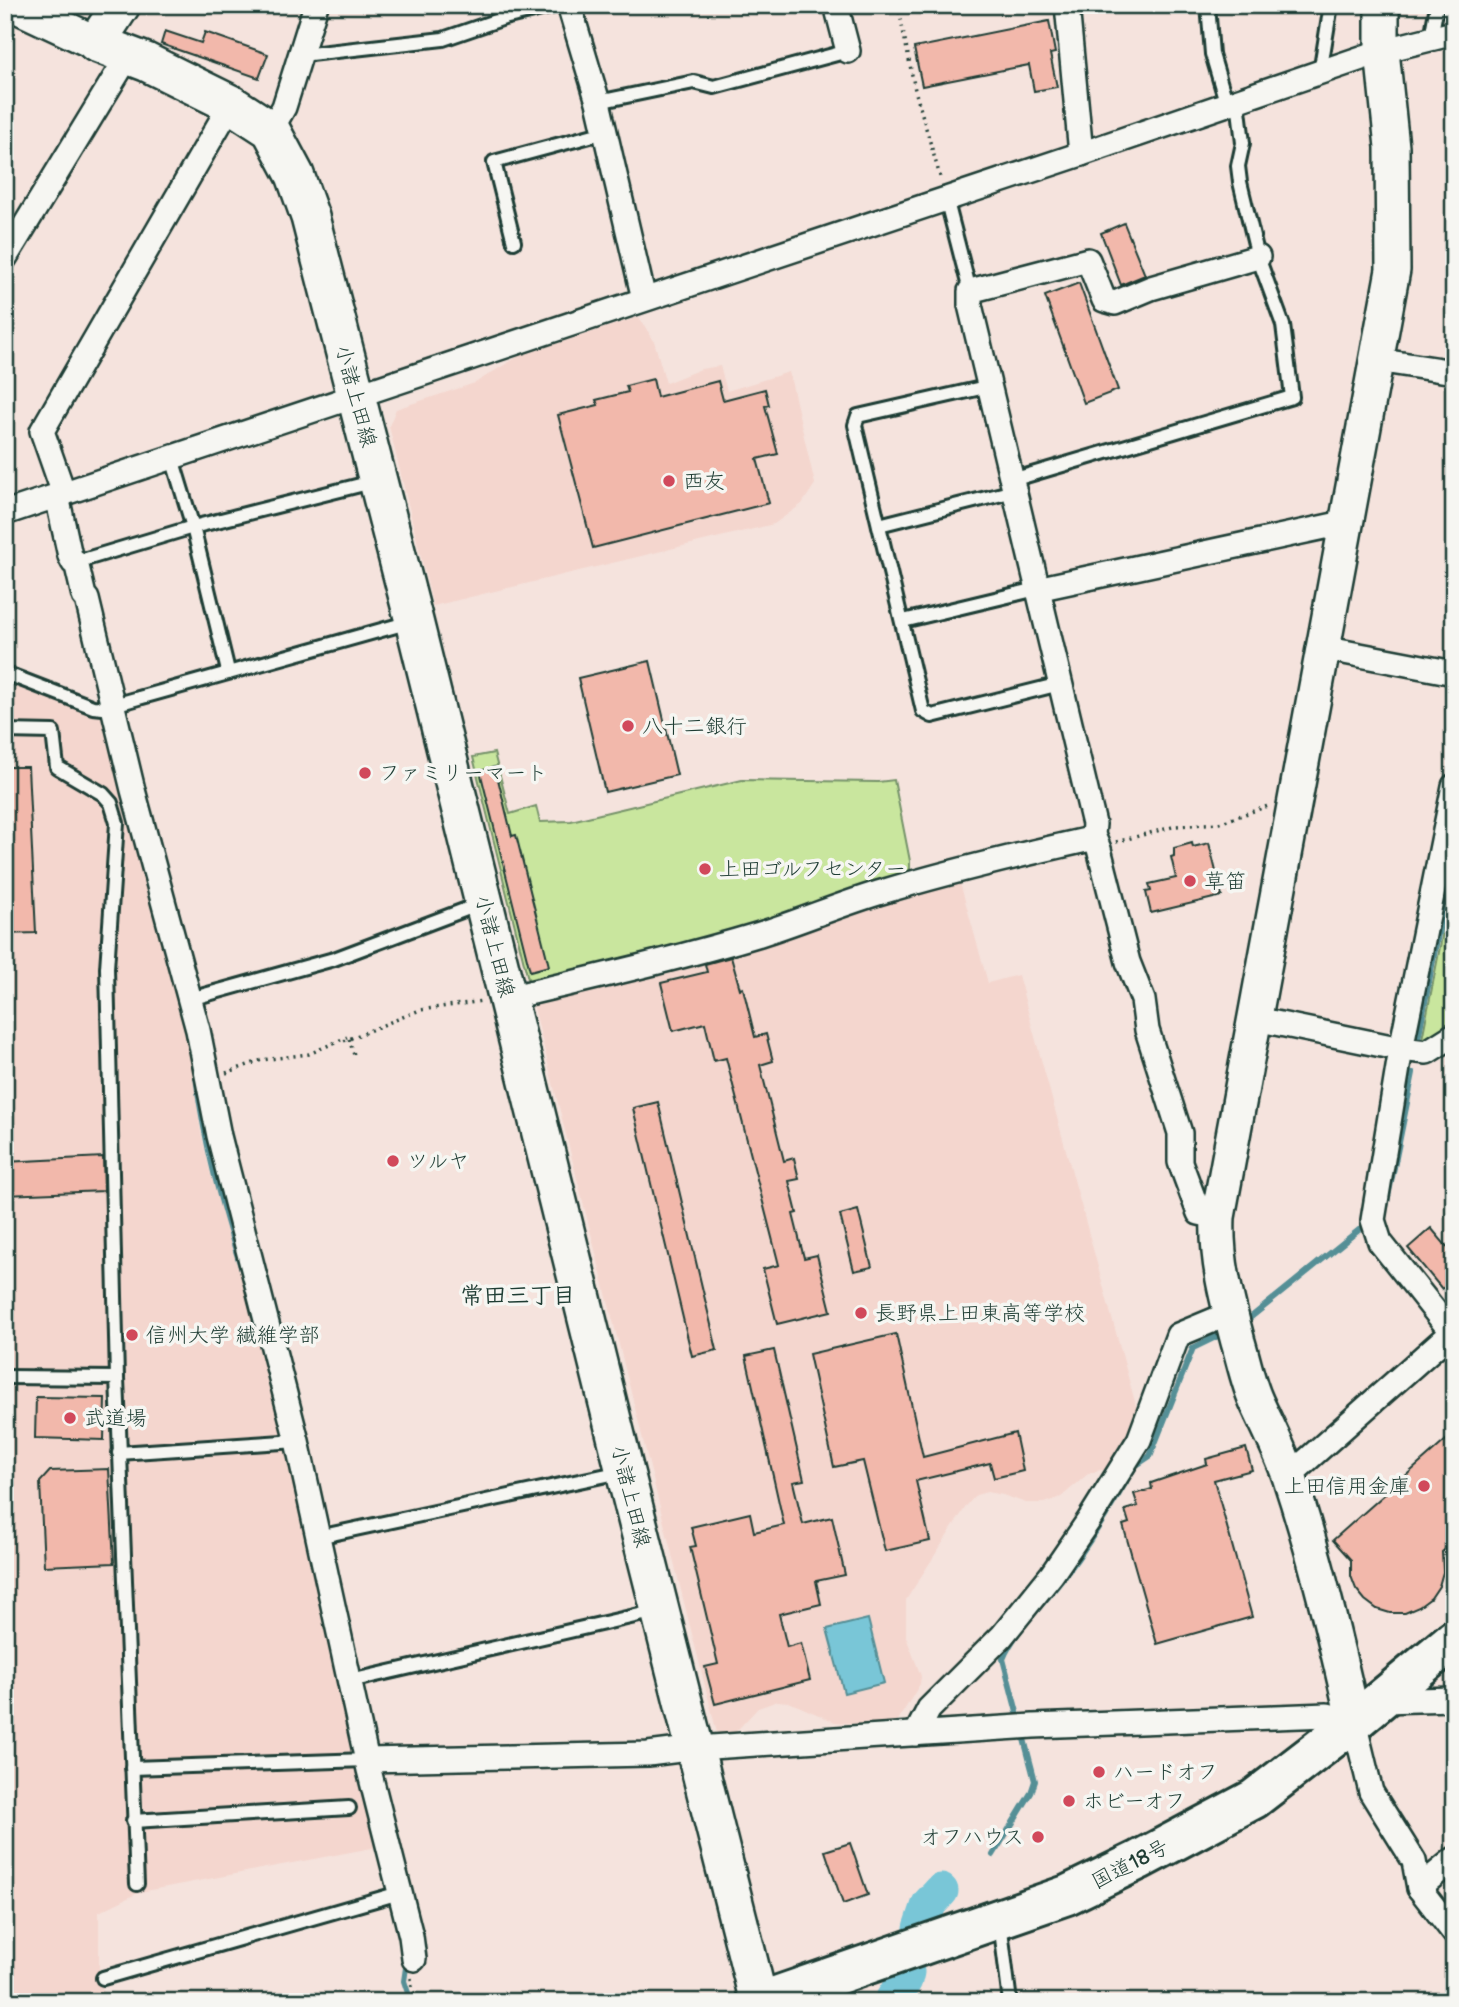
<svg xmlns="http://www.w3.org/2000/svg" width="1459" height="2007" font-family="'Balsamiq Sans','Klee One',sans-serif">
	<rect width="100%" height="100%" fill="#f5e3dd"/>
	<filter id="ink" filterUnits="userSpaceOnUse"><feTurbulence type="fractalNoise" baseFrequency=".0143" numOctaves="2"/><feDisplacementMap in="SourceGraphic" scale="14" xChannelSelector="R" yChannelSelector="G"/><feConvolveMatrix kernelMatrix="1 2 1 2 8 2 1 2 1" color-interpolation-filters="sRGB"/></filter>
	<g filter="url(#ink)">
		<g fill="#f4d6ce">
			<path d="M639,317l15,24 12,42 35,-14 19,-3 7,25 62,-19 26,112 -13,20 -28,20 -341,82 -44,-180 7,-17 79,-26 44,-27z"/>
			<path d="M5,677l97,37 85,314 14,105 10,42 41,134 32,119 93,419 -237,45 -41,20v59l6,31h-100z"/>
			<path d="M959,879l29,104 30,-8 120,438 -12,31 -17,26h-9l-12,4 -27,23 -16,6h-19l-23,-8 -16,-3 -11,3 -9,10 -61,95v37l15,39 -1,8 -23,38 -19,4 -43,-4 -46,-20 -11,-1 -20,7 -31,33h-8l-187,-741z"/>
		</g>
		<g fill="#c9e69e" stroke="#749269" stroke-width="2">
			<path d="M494,753l16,61 26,-8 4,16 31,-1 171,-41 136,2 16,-2 16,81v16l-93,32 -287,78 -57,-230z"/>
			<path d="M1454,875v154l-25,16 -7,-6z"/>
		</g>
		<path fill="#79c6d7" stroke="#558f96" stroke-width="2" d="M868,1619l16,64 -40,10 -17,-64z"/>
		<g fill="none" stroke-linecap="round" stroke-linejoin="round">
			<g stroke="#558f96" stroke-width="6">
				<path d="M1418,1039l36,-189"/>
				<path d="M196,1077c9,69 25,127 46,193"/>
				<path d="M1386,1207l27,-134"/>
				<path d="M1245,1322l125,-101"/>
				<path d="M1132,1472l3,-6 15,-10 43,-108 33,-16"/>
				<path d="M993,1855l38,-62 4,-12 -32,-122c11,-27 40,-54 58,-78 24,-31 45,-65 65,-99"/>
				<path d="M407,1961l-3,20 7,21"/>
			</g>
			<g stroke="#79c6d7" stroke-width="35">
				<path d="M921,1928l8,-24 12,-13"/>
				<path d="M891,2002l14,-22 2,-8"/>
			</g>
		</g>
		<g fill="#f2b8ab" stroke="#1f3d34" stroke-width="2">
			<path d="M1049,21l6,32 -5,1 7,33 -23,4 -5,-26 -107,21 -8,-38z"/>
			<path d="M165,31l36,12 4,-11 63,22 -9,24 -98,-34z"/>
			<path d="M1124,223l21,52 -24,10 -20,-52z"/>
			<path d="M1079,283l39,107 -34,13 -39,-107z"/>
			<path d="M653,379l4,18 61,-16 5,19 42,-11 4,16 -4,1 13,48 -21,5 12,44 -176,45 -35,-133 40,-10 -2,-5 32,-8 -2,-6z"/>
			<path d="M650,661l27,114 -72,17 -27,-114z"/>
			<path d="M5,767h23l8,166 -31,1z"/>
			<path d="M495,767l17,69 4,-1 33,131 -19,5 -50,-200z"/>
			<path d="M1192,843l1,4 16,-4 13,53 -71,17 -5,-21 5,-1 -2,-7 27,-6 -5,-21 3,-1v-8z"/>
			<path d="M731,957l9,32 3,-1 12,49 11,-3 7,27 -13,4 24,96 10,-3 5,21 -10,2 8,32 -4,1 11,44 13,-3 14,56 -54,13 -14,-55 16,-4 -53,-207 -12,3 -9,-38 -32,8 -12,-48 46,-11 -2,-8z"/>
			<path d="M658,1102l59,248 -25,6 -59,-248z"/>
			<path d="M103,1157l1,34 -99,4v-33z"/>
			<path d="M858,1210l14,57 -18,4 -14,-56z"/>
			<path d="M1431,1228l23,27v24l-12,10 -34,-41z"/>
			<path d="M896,1334l27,123 92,-24 8,38 -29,7 -4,-15 -74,18 14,60 -45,10 -22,-90 -29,6 -25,-113z"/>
			<path d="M774,1350l30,130 -11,2 10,42 29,-7 13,58 -29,6 5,23 -42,10 8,33 14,-4 9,37 -95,24 -10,-37 13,-3 -28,-117 6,-1 -5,-19 59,-14 4,19 30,-7 -38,-169z"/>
			<path d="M36,1397l69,1 -1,42 -69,-2z"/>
			<path d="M1454,1433v109l-12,10 1,20 -4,14 -8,12 -12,9 -14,6h-15l-13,-4 -12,-9 -9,-11 -5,-13v-16l-18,-20z"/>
			<path d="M1246,1448l6,22 -38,10 38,137 -95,27 -34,-119 6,-2 -4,-13 13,-4 -4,-12 18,-5 -1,-6 56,-19 -1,-5z"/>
			<path d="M109,1469l5,94 -70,3 -4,-84 10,-11z"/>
			<path d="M850,1843l18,52 -25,9 -18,-53z"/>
		</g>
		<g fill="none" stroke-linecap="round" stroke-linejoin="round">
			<defs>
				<g id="lane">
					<path d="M1208,5l4,49 15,51"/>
					<path d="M1431,38l6,-33"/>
					<path d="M301,55l142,-16 61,-21 54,-13"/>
					<path d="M1320,73l11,-68"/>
					<path d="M598,102l96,-20 20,5 134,-36"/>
					<path d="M946,198l24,93"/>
					<path d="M514,242l-20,-80 111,-30"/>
					<path d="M990,386l-132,30 -3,9 68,286 9,5 128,-32"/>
					<path d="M172,458l21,69 35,144"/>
					<path d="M1012,480l280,-83 -9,-72 -25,-68 -18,-75 -2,-16 5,-23 -5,-42"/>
					<path d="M879,525l135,-34"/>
					<path d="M76,562l117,-35 183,-46"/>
					<path d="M903,621l134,-32"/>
					<path d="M5,673l88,34 10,1 307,-86"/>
					<path d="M5,731l48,1 4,35 46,27 8,9 6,20 -10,145 10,410"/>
					<path d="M190,999l144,-40 146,-55"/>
					<path d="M5,1377l112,1 20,506"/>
					<path d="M119,1453l178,-12"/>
					<path d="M318,1537l303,-65"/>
					<path d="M350,1681l307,-70"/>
					<path d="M132,1768l235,-8"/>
					<path d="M133,1821l216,-13"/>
					<path d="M1000,1922l10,80"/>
					<path d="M103,1978l286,-82"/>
				</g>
				<g id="street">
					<path d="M569,5l29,97 46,197"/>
					<path d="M836,5l12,46"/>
					<path d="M1067,5l14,149"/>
					<path d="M271,130l13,-23 32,-102"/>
					<path d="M5,258l123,-202"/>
					<path d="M1376,360l78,12"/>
					<path d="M64,494l-22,-63 189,-327"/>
					<path d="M57,496l13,60 3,6h3l8,34 3,3 46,191 65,240 21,106 78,305 72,329 42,166 3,23"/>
					<path d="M5,513l1076,-359 301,-103 72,-18"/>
					<path d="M1037,589l311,-67"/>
					<path d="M1323,648l131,25"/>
					<path d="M1454,786l-53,263 -28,171 7,22 74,93"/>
					<path d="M508,998c84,-20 169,-39 252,-64 42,-13 83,-31 125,-43 66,-20 134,-36 201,-51l7,-5"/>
					<path d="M1256,1019l145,30 26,3 27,-17"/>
					<path d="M1218,1217l-19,-4 -19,-51v-29l-33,-103 -4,-30 -15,-38 -29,-113 -6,-14 1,-11 -124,-519v-14l118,-31 16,40 11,3 36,-15 107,-31"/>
					<path d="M1289,1476l165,-146"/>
					<path d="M1382,1701l72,-2"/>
					<path d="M916,1734l13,-25 73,-73 50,-62 37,-54 50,-80 39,-105 53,-22"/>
					<path d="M367,1760l281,-6 48,-6 337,-22 294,-11 27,7 17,70 43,69 5,27 35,45"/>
					<path d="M1419,1888l35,-29"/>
				</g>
				<g id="secondary">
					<path d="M15,5l81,38"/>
					<path d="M1354,1722c-19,-83 -38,-165 -65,-246 -9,-26 -21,-49 -32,-73 -9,-19 -13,-41 -19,-61 -11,-42 -22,-81 -20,-125l175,-947 -1,-123 -10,-96v-46"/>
				</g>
				<path id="primary" d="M121,5l-25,38 50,19 85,42 40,26 24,45 15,42 104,404 211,851 134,530"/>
				<path id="highway" d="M759,2002l308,-107 72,-35 115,-61 100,-77 100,-83"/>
			</defs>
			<use href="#lane" stroke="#1f3d34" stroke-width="18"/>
			<use href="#street" stroke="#1f3d34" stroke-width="28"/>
			<use href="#secondary" stroke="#1f3d34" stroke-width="38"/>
			<use href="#primary" stroke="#1f3d34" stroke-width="42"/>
			<use href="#highway" stroke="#1f3d34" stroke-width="44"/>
			<g stroke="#1f3d34" stroke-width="3.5" stroke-dasharray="2 5" stroke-linecap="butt">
				<path d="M898,5l17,85 26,90"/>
				<path d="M1116,842l60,-16 43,-3 49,-17"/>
				<path d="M1450,1016l4,-18"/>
				<path d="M349,1039l6,19"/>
				<path d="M344,1041l76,-31 62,-9"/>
				<path d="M226,1073l36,-13 47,-6 38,-17"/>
				<path d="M411,1978l1,11 7,13"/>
			</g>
			<use href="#lane" stroke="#f6f6f2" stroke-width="12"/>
			<use href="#street" stroke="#f6f6f2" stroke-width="23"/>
			<use href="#secondary" stroke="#f6f6f2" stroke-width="33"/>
			<use href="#primary" stroke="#f6f6f2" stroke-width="37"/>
			<use href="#highway" stroke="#f6f6f2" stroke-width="38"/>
		</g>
	</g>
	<g fill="#d1495b" stroke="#f6f6f2" stroke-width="2.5">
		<circle cx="669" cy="481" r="7"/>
		<circle cx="628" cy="726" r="7"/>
		<circle cx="365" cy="773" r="7"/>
		<circle cx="705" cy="869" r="7"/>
		<circle cx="1190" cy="881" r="7"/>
		<circle cx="393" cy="1161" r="7"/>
		<circle cx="861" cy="1313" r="7"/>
		<circle cx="132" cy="1335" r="7"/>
		<circle cx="70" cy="1418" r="7"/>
		<circle cx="1424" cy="1486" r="7"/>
		<circle cx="1099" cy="1772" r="7"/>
		<circle cx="1069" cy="1801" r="7"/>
		<circle cx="1038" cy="1837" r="7"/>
	</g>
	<g text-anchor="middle" stroke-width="7" stroke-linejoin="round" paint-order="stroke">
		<g font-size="21" fill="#1f3d34" stroke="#f6f6f2">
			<text transform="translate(356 396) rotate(75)" y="7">小諸上田線</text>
			<text transform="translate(495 946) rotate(76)" y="7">小諸上田線</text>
			<text transform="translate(631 1496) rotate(76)" y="7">小諸上田線</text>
			<text transform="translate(1130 1864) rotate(-27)" y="7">国道18号</text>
		</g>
		<g font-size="21" fill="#1f3d34" stroke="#f6f6f2" text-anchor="start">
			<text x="683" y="488">西友</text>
			<text x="642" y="733">八十二銀行</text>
			<text x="379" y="780">ファミリーマート</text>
			<text x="719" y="876">上田ゴルフセンター</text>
			<text x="1204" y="888">草笛</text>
			<text x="407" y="1168">ツルヤ</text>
			<text x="875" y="1320">長野県上田東高等学校</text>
			<text x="146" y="1342">信州大学 繊維学部</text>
			<text x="84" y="1425">武道場</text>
			<text x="1410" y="1493" text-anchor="end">上田信用金庫</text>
			<text x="1113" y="1779">ハードオフ</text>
			<text x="1083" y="1808">ホビーオフ</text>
			<text x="1024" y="1844" text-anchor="end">オフハウス</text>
		</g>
		<g font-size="23" font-weight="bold" fill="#1f3d34" stroke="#f6f6f2">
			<text x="518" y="1303">常田三丁目</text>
		</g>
	</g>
	<rect width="1459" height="2007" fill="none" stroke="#f6f6f2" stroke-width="28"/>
	<rect x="14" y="14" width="1431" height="1979" fill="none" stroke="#1f3d34" stroke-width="2.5" filter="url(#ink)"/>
</svg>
